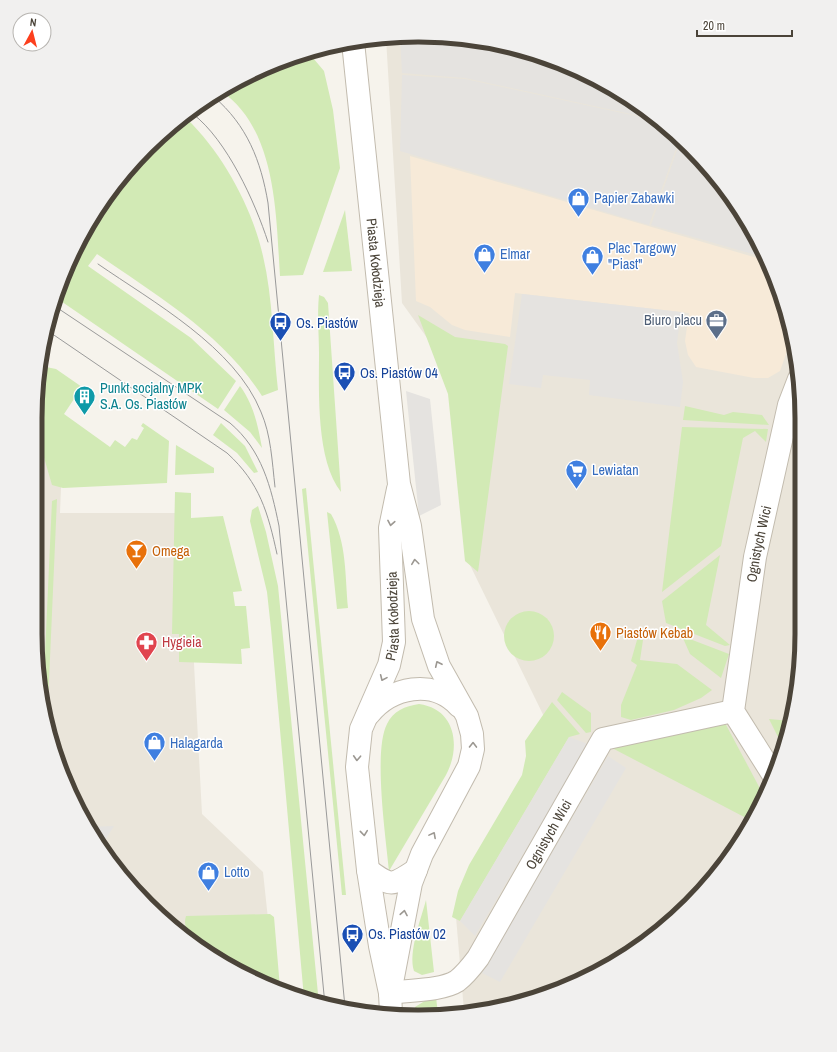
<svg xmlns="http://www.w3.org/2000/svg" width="837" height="1052" font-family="'Archivo Narrow',sans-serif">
	<rect width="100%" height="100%" fill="#f6f3ec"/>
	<g fill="#eae5da">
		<path d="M444,36l74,12 70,27 64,39 55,52 44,61 38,92 12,74 1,241 -7,74 -22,72 -50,87 -51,55 -62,44 -92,38 -54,7 -8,-94 97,-182 -84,-172 -16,-189 -51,-71 -16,-265z"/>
		<path d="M36,422l27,17 -3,74h126l16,301 61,58 12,113 -48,-19 -80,-61 -61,-80 -38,-92 -13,-99z"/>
	</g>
	<path fill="#f7ead8" d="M410,156l354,104 25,59 3,18 -12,34 -12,7h-14l-58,-11 -8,-12 -3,-14 4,-28 -174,-20 -5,44 -45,-7 -13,-5 -22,-18 -14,-6z"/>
	<g fill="#d2eab5">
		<path d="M308,52l16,19 9,39 7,58 -37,107 -23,1c-4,-60 -3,-147 -59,-185l6,-5 68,-31z"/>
		<path d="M187,119c36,35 65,88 76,137 10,42 10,91 15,134l-16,6c-39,-62 -106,-101 -165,-142l-9,12 103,72 45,43 -18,28 -163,-112 31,-70 44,-61z"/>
		<path d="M345,210l7,61 -29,1z"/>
		<path d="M319,295l5,2 4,6 13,189c-25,-32 -22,-99 -22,-139 0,-20 -2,-38 0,-58z"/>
		<path d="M418,315l37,22 50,7 3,2 -30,226 -13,-11 -17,-167z"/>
		<path d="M41,366l15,3 26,18 -18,27 46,33 5,-7 10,7 7,-9 5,2 7,-12 -3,-2 2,-3 26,18 -2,42 -104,5 -11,-3 -9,-31 -7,-10v-50z"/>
		<path d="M240,386c14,19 18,40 22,62l-12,-16 -26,-22z"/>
		<path d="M685,406l39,9 9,-3 29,3 7,10 -86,-5z"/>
		<path d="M221,423l24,23 13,26 -4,1 -17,-20 -24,-18z"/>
		<path d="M682,427l86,2 -2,13 -11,-11 -12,7 -22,108 -59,46z"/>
		<path d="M176,445l38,23v5l-39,2z"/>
		<path d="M306,488l40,407h-4l-40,-406z"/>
		<path d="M175,492l16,1v25l32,-2 19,75 -9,1 2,14h11l4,42 -9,1 1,15 -63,-2v-28h-7z"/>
		<path d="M57,499l-10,228 -4,-29 9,-197z"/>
		<path d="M258,506l8,26 12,54 41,418 -15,-6 -33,-369 -4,-37 -17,-71 2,-11z"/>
		<path d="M327,512l4,2c16,28 14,63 17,94l-11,1z"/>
		<path d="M720,555l-14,70 24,20 -5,1 -59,-23 -4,-22z"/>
		<circle cx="529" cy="636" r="25"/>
		<path d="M682,636l47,18 -8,24 -31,-24z"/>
		<path d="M637,640h6l-3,20 37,4 35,26 -11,8 -27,12 -43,10 -10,-3v-12l16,-40 -6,-4z"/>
		<path d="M562,692l29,21v19l-5,1 -29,-33z"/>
		<path d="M552,702l28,32 -11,3 -109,184 -8,-4 6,-26 11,-26 53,-90 4,-19 -1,-15z"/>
		<path d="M419,704c37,5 42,43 27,71l-57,96c-3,-33 -16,-120 -2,-147 6,-13 18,-18 32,-20z"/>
		<path d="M769,719l22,2 -8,26z"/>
		<path d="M725,723l39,73 -14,24 -138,-72z"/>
		<path d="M426,900l8,72 -12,3 -8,-4c-6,-19 7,-52 12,-71z"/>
		<path d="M270,914l4,3 6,71c-22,-10 -105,-40 -94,-72z"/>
		<path d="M164,917h9l4,2 2,10z"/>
		<path d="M436,997l2,17 -22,3 -1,-10 13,-8z"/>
	</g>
	<g fill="#e5e3e0">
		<path d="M444,36l74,12 70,27 70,45 -193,-42 -63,-5 -2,-36z"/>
		<path d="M402,75l63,4 194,42 20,19 -30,85 -249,-74z"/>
		<path d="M680,141l27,25 44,61 12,30 -112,-32z"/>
		<path d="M522,294l159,18 -4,31 6,39 -3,25 -91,-12 1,-15 -47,-5 -2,13 -32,-4z"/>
		<path d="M406,391l24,8 11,106 -22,11z"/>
		<path d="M569,737l19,7 -113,192 -15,-15z"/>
		<path d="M608,756l18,12 -126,214 -18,-9z"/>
		<path d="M114,826l-12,19 -15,-18z"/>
	</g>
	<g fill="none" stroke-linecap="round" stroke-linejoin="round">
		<defs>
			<g id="minor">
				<path id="s1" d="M353,42l46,442 11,42 13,93 16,47 28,50 5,18 1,15 -4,17 -47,88 -11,29 -21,110"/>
				<path d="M369,714c22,-27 64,-36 90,-8"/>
				<path id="s2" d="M774,776l-41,-65 22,-154 34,-152 10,-26"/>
				<path d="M368,870c23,17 24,16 48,0"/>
				<path id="s3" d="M390,993c19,-3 51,-2 67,-12 8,-6 15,-15 21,-23l125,-219 130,-28"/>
				<path id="s4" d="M391,1013l-1,-20 -10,-47 -12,-76 -11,-103 4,-38 28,-64 5,-23 -4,-114 8,-39"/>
			</g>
		</defs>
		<use href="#minor" stroke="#c2bbae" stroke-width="24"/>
		<use href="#minor" stroke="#fff" stroke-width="22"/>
		<g stroke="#9a9a9a" stroke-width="1">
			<path d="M214,97c33,28 47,64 54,106l77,804"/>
			<path d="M193,114c34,26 62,88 75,128"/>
			<path d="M98,264c55,38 137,83 163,148 10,23 11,49 14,75"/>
			<path d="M53,305l177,118c32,27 41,64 49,103l46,479"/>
			<path d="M48,331l179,122c33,30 41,60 50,101"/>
		</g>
	</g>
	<defs><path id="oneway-chevron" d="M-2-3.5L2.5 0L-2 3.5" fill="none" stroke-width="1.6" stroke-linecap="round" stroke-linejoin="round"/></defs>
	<g stroke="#9c9892">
		<use href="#oneway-chevron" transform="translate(391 523) rotate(100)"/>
		<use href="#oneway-chevron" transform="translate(415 562) rotate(-97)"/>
		<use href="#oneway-chevron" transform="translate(438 664) rotate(-115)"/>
		<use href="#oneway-chevron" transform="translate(383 678) rotate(114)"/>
		<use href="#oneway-chevron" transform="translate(473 745) rotate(-89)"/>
		<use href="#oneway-chevron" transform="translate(357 758) rotate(93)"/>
		<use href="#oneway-chevron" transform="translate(364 833) rotate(84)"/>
		<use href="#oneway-chevron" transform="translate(433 835) rotate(-62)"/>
		<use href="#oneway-chevron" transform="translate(404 913) rotate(-80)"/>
	</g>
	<defs>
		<symbol id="shop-pin" viewBox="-11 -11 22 30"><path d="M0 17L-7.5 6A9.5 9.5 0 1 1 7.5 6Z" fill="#3f7fe0" stroke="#fff"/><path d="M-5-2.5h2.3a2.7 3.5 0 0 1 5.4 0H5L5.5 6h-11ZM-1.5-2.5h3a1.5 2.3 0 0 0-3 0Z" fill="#fff"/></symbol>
		<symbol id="office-pin" viewBox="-11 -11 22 30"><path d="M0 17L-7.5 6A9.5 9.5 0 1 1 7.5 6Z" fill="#5c6f8a" stroke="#fff"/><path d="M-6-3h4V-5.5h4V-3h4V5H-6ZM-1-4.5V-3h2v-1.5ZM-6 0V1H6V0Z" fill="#fff"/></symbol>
		<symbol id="bus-pin" viewBox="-11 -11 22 30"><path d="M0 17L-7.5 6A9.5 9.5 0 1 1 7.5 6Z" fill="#1a4fb4" stroke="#fff"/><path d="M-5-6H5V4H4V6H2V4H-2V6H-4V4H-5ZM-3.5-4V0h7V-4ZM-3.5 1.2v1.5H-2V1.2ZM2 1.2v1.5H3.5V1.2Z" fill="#fff"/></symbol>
		<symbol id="building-pin" viewBox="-11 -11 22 30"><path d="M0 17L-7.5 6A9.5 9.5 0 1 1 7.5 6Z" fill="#0f9aa8" stroke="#fff"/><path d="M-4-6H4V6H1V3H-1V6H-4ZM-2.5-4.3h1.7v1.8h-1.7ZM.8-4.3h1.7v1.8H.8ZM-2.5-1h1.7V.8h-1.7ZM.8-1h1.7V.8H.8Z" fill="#fff"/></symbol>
		<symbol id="supermarket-pin" viewBox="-11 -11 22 30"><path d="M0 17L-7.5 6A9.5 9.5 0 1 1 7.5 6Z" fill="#3f7fe0" stroke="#fff"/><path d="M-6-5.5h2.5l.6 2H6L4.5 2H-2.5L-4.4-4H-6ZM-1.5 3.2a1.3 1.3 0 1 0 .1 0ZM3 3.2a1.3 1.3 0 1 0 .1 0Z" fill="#fff"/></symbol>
		<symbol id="bar-pin" viewBox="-11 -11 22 30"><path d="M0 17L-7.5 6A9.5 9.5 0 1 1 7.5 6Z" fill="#e8710a" stroke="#fff"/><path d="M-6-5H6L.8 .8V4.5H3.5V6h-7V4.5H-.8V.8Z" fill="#fff"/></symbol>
		<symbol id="restaurant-pin" viewBox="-11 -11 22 30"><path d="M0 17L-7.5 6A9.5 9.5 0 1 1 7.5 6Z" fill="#e8710a" stroke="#fff"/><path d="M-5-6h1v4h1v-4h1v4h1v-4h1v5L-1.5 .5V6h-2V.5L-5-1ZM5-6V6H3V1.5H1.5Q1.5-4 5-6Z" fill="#fff"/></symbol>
		<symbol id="pharmacy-pin" viewBox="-11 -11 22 30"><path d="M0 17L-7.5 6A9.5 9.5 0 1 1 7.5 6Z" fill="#e0444e" stroke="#fff"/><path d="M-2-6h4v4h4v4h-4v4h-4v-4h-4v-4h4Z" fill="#fff"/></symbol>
	</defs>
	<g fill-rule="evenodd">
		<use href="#shop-pin" x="566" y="186" width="25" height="34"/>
		<use href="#shop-pin" x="472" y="242" width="25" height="34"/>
		<use href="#shop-pin" x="580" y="244" width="25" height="34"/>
		<use href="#office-pin" x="704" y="308" width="25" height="34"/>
		<use href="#bus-pin" x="268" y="310" width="25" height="34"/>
		<use href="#bus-pin" x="332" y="360" width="25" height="34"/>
		<use href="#building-pin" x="72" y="384" width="25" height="34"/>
		<use href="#supermarket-pin" x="564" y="458" width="25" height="34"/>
		<use href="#bar-pin" x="124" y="538" width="25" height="34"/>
		<use href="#restaurant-pin" x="588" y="620" width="25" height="34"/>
		<use href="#pharmacy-pin" x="134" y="630" width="25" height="34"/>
		<use href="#shop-pin" x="142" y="730" width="25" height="34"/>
		<use href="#shop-pin" x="196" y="860" width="25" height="34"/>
		<use href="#bus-pin" x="340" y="922" width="25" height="34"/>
	</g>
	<g text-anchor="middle" stroke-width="3" stroke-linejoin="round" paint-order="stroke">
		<g font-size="14" fill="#366cbe" stroke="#fff" text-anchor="start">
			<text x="594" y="203">Papier Zabawki</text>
			<text x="608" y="253">Plac Targowy<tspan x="608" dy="16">"Piast"</tspan></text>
			<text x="500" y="259">Elmar</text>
			<text x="592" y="475">Lewiatan</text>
			<text x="170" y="748">Halagarda</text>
			<text x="224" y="877">Lotto</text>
		</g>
		<g font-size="14" fill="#4b4439" stroke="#fff">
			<text dy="5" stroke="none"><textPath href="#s1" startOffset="222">Piasta Kołodzieja</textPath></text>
			<text dy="5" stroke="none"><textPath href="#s2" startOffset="246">Ognistych Wici</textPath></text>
			<text dy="5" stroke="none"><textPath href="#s4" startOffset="406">Piasta Kołodzieja</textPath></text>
			<text dy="5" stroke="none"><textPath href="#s3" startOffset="242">Ognistych Wici</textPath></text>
		</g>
		<g font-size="14" fill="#4e5e75" stroke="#fff" text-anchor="end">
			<text x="702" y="325">Biuro placu</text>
		</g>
		<g font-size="14" fill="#164399" stroke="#fff" text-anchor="start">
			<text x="296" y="328">Os. Piastów</text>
			<text x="360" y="378">Os. Piastów 04</text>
			<text x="368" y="939">Os. Piastów 02</text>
		</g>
		<g font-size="14" fill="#0d838f" stroke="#fff" text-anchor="start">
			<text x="100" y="393">Punkt socjalny MPK<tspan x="100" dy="16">S.A. Os. Piastów</tspan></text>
		</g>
		<g font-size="14" fill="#c56008" stroke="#fff" text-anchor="start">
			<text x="152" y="556">Omega</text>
			<text x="616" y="638">Piastów Kebab</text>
		</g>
		<g font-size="14" fill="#be3a42" stroke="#fff" text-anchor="start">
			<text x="162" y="647">Hygieia</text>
		</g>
	</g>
	<path d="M0 0H837V1052H0ZM418 42H419A376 376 0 0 1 795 418V634A376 376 0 0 1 419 1010H418A376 376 0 0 1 42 634V418A376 376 0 0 1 418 42Z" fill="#f1f0ef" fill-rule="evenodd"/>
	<path fill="none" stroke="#4b4439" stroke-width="5" d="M418 42H419A376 376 0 0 1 795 418V634A376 376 0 0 1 419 1010H418A376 376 0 0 1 42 634V418A376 376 0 0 1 418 42Z"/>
	<g transform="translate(32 32) rotate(7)"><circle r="19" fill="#ffffff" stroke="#b7b4b0"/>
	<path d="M0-3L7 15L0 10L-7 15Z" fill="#fc3f1d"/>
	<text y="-6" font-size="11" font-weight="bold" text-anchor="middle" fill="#4b4439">N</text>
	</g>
	<path d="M697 30v6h95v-6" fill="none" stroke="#4b4439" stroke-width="2"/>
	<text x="703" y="30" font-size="12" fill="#4b4439" stroke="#ffffff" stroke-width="3" paint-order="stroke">20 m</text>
</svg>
